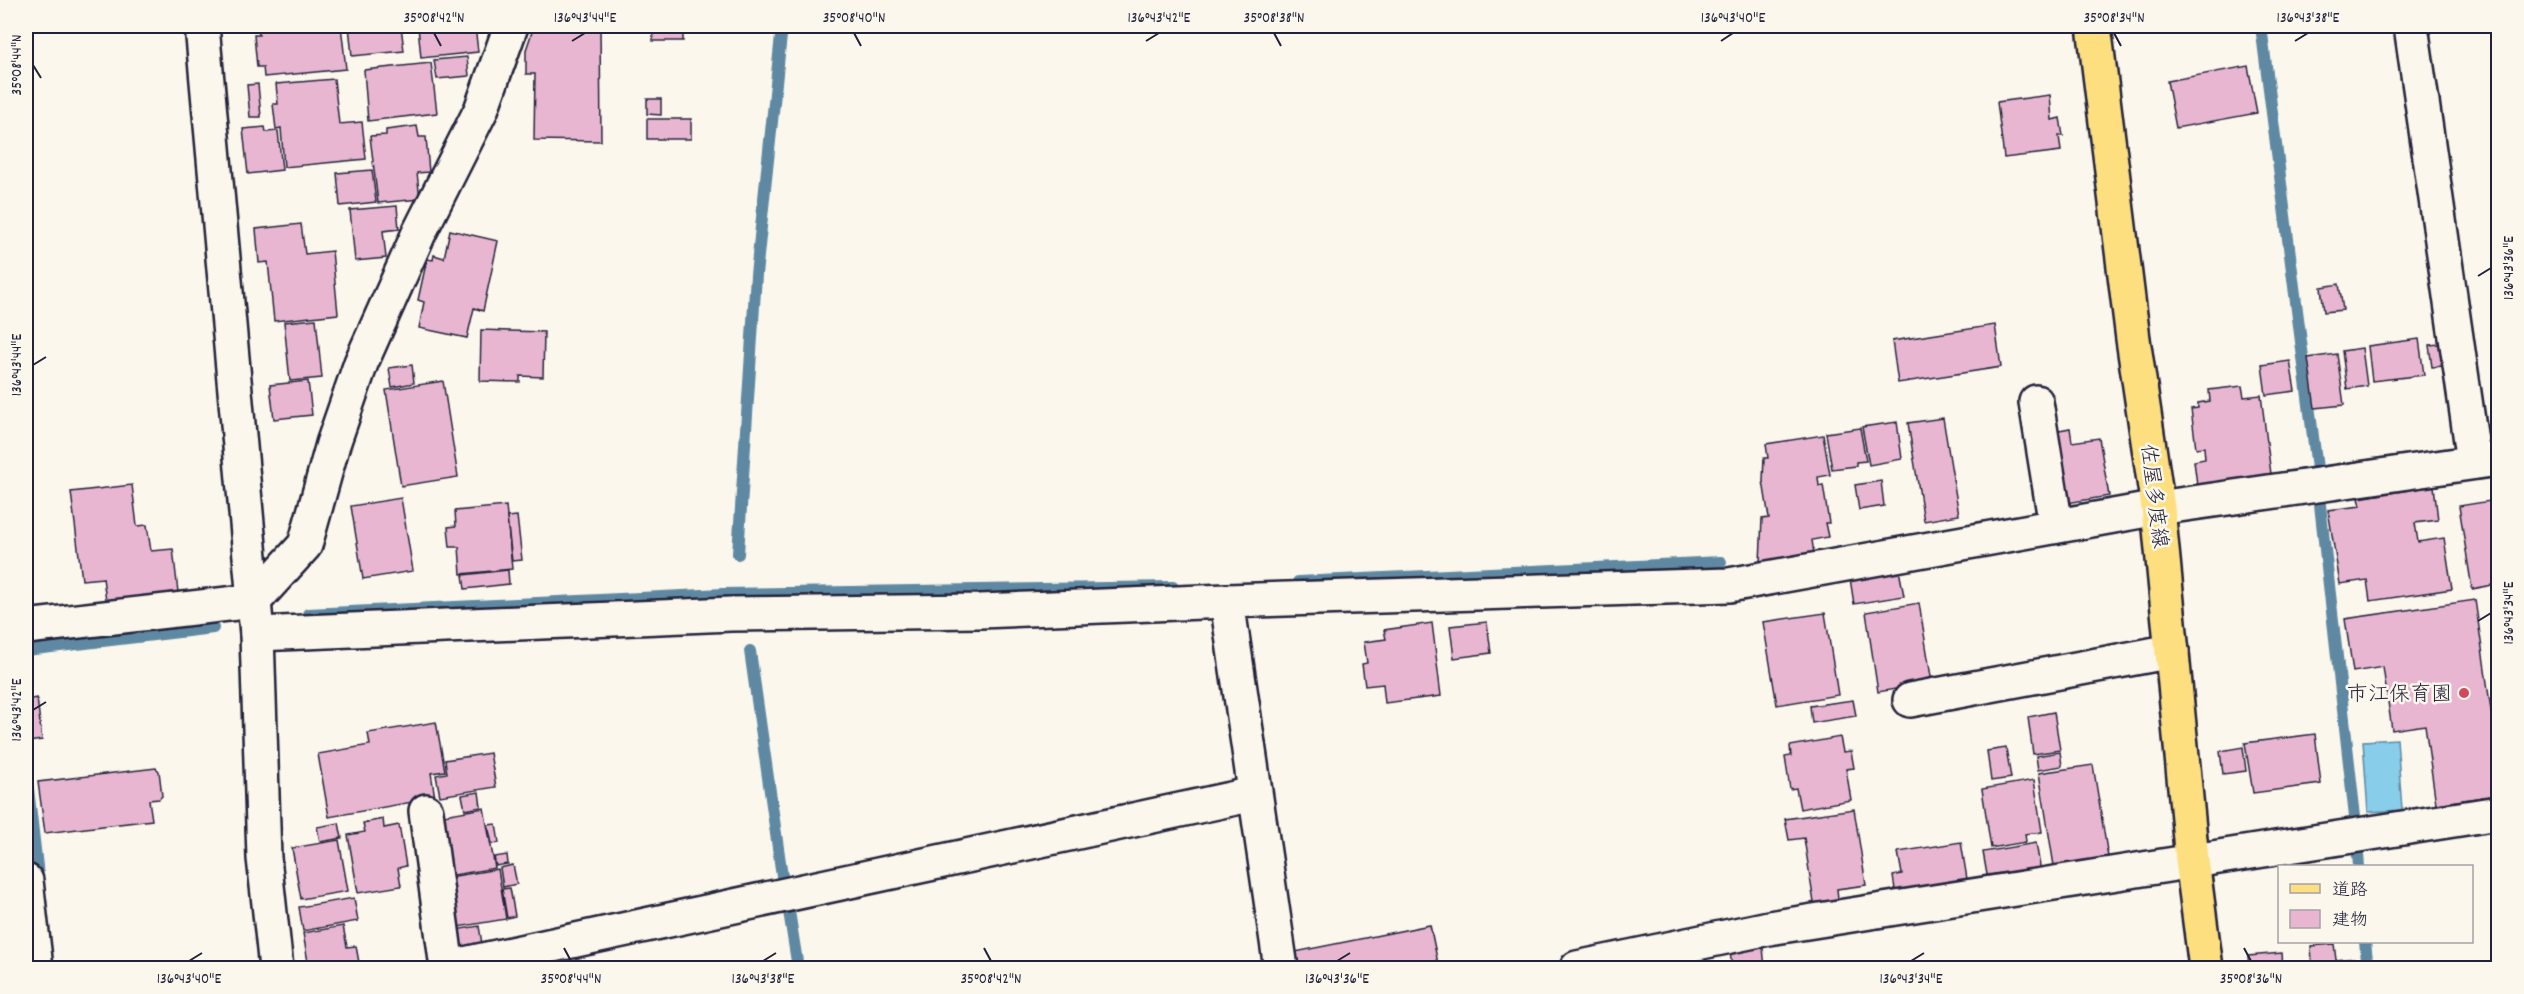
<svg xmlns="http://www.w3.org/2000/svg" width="2524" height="994" font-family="Dekko,'Klee One',sans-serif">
	<rect width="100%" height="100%" fill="#fbf7ec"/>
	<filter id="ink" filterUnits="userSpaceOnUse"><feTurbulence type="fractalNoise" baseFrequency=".0167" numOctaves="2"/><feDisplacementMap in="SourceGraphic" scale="12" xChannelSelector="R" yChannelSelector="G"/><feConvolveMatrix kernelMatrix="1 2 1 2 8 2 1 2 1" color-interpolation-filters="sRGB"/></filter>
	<g filter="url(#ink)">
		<path fill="#88cde9" stroke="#5f89a3" stroke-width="1.5" d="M2397,739l5,71 -34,2 -5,-71z"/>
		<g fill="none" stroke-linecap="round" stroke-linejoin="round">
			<g stroke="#5f89a3" stroke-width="12">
				<path d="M2261,26l57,450"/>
				<path d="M2319,496l36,321"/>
				<path d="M738,554l18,-279 26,-249"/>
				<path d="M1298,582l423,-20"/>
				<path d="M308,614l415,-20 450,-7"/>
				<path d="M26,650l187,-22"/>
				<path d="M750,651l33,232"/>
				<path d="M26,771l13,113"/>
				<path d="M2357,844l2,22"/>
				<path d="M788,905l10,63"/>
				<path d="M2365,942l3,26"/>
			</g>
		</g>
		<g fill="#e9b6d2" stroke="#22223b" stroke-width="1.5">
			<path d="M258,26h83l5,43 -82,8 -1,-10h-6l-3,-32h5z"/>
			<path d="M349,26h52l3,25 -52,5z"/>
			<path d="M418,26h57l3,26 -57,6z"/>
			<path d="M534,26h97v1h-31l1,114 -67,-1 1,-66h-9v-24z"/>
			<rect x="653" y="26" width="30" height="15"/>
			<path d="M467,57l2,19 -32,3 -3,-19z"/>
			<path d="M431,63l6,50 -69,8 -4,-51z"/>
			<path d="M2248,66l9,47 -81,15 -9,-47z"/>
			<path d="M334,79l5,45 23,-2 4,37 -82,8 -3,-39 -5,1 -3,-25h5l-2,-20z"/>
			<path d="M258,84l3,33h-11l-3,-32z"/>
			<path d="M2050,95l2,25 8,-2 3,18h-4l2,15 -57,7 -7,-56z"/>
			<path d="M647,99h14v16l-14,-1z"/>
			<rect x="647" y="119" width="44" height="20"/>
			<path d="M417,126l2,11h7l3,35 -12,1 3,26 -42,4 -8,-67 16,-1v-5z"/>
			<path d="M265,127l1,5 12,-1 4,39 -34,4 -5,-45z"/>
			<path d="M372,170l4,32 -36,4 -3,-33z"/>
			<path d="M397,206l2,23 -16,2 3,27 -31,3 -5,-51z"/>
			<path d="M301,224l4,30 27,-3 6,63 -64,7 -6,-59 -9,1 -3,-34z"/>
			<path d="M450,230l48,11 -15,70 -9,-3 -7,30 -48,-10 5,-26 -6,-2 9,-41 6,1 1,-5 10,3z"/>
			<path d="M2339,284l4,26 -19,2 -3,-25z"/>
			<path d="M316,319l6,59 -32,3 -6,-59z"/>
			<path d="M1995,325l6,42 -103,16 -6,-42z"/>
			<path d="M481,330l63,2 -1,45 -23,-1v6l-40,-1z"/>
			<path d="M2419,339l5,36 -52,6 -4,-35z"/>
			<path d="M2440,344l3,22 -11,1 -3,-22z"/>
			<path d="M2362,348l5,38 -20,3 -5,-38z"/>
			<path d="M2337,354l7,51 -29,3 -7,-50z"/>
			<path d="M2290,361l5,30 -29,4 -4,-30z"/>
			<path d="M412,365l2,18 -22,4 -3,-19z"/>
			<path d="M308,381l4,34 -38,4 -4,-34z"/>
			<path d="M443,381l15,96 -57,9 -15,-96z"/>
			<path d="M2242,386l2,11 17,-2 11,87 -74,10 -4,-31 11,-2 -1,-12 -8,1 -5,-39 7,-1v-5l12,-2 -1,-11z"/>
			<path d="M1943,418l16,97 -35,6 -16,-98z"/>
			<path d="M1897,422l5,37 -33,6 -7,-38z"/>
			<path d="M1860,428l6,33 -10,1v4l-24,3 -6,-36z"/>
			<path d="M2070,428l2,14 27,-4 10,58 -48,8 -12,-72z"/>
			<path d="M1823,435l7,40 -12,2 1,9 4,-1 6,38h-4l3,14 -16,3 2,14 -54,8 2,-43 7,-1 -6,-37 1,-23h4l-2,-14z"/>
			<path d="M1881,481l3,25 -25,4 -4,-25z"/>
			<path d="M132,485l5,41 10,-1 4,26 22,-2 5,43 -72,9 -3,-23 -21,2 -11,-88z"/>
			<path d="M2434,486l4,34 -23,3 3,19 26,-4 8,51 -82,12 -3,-21 -27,4 -12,-74 33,-4 -2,-8z"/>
			<path d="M401,498l12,73 -50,8 -12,-73z"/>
			<path d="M2490,501l8,58v25l-26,5 -13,-83z"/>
			<path d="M506,506l6,63 -51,5 -2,-27h-9l-2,-20 8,-1 -1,-15z"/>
			<path d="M517,516l5,44 -10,1 -5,-44z"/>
			<path d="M1898,565l6,31 -50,8 -5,-32z"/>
			<path d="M508,570l1,14 -44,5 -2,-14z"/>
			<path d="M2475,600l23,159v36l-62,9 -11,-79 -33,5 -9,-63 -30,5 -8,-53z"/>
			<path d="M1919,603l13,80 -54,9 -12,-80z"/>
			<path d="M1825,613l13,82 -61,10 -14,-83z"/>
			<path d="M1487,622l4,31 -37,5 -4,-32z"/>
			<path d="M1432,623l9,73 -56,7 -2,-19 -18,2 -3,-22 5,-1 -3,-21 22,-3 -2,-9z"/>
			<path d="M37,698l5,42 -14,2 -2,-42z"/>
			<path d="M1853,700l3,16 -44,7 -2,-17z"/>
			<path d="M2054,712l6,38 -27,4 -5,-37z"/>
			<path d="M436,722l9,49 -14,2 4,25 -106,19 -11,-63 52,-9 -2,-12z"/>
			<path d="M2315,734l6,50 -68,9 -8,-50z"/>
			<path d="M1840,737l3,15 8,-1 3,17 -8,1 5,31 -51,9 -4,-21 -6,1 -5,-32 6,-1 -1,-10z"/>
			<path d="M2243,747l3,24 -23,3 -3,-23z"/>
			<path d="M2006,748l5,30 -20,3 -4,-30z"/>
			<path d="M2060,752l2,14 -24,4 -2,-14z"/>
			<path d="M490,753l6,34 -56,9 -4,-21 11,-2 -2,-13z"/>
			<path d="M2093,765l16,98 -54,9 -16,-99z"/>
			<path d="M156,768l3,3 3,25 -3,3 -10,1 3,20 -107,13 -7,-51z"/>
			<path d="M2034,780l8,52 -17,2 1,8 -35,6 -9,-59z"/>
			<path d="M479,792l2,15 -16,3 -3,-15z"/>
			<path d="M484,808l11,60 -47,8 -10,-60z"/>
			<path d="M1854,809l12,76 -29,4 1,10 -24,4 -10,-65 -15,2 -4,-21z"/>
			<path d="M383,819l1,9 15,-3 7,41 -8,2 3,18 -43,7 -10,-58 17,-3 -2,-9z"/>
			<path d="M339,823l3,15 -22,4 -3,-15z"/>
			<path d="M496,824l3,19 -7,1 -4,-19z"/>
			<path d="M339,840l9,51 -47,8 -9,-51z"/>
			<path d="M1961,842l7,43 -72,11 -3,-20 9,-2 -4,-22z"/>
			<path d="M2036,843l6,35 -53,8 -6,-34z"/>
			<path d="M507,855l1,9 -12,2 -2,-9z"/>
			<path d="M513,865l4,19 -14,3 -3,-19z"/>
			<path d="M498,869l8,50 -48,8 -9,-50z"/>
			<path d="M510,888l5,28 -8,2 -5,-29z"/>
			<path d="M354,898l4,23 -55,10 -4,-24z"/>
			<path d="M1430,925l9,43h-141l-3,-16z"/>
			<path d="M343,926l4,21 9,-1 4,22h-51l-6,-35z"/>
			<path d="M479,926l4,24 -23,4 -5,-24z"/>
			<path d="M2334,944l2,16 18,-2 1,10h-59v-5l16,-1 -1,-16z"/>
			<path d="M1763,948l2,20h-33l-2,-17z"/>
			<path d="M2282,953l1,15h-34l-1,-12z"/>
		</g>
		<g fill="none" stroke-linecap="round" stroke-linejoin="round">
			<defs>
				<g id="minor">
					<path d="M202,26l55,608 7,224 12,110"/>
					<path d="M2411,26l63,436"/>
					<path d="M2036,402l20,124"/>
					<path d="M26,627l228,-26 51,-56 28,-101 28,-81 58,-130 62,-123 30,-84"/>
					<path d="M257,634l474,-20 249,-3 247,-10"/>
					<path d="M1910,700l262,-49"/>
					<path d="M426,811l21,157"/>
					<path d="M26,881l10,87"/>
					<path d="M446,968l808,-174"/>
					<path d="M1281,968l-54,-367 502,-16 429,-77 340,-49"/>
					<path d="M1577,968l192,-40 729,-115"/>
				</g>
				<path id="major" d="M2094,26l39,313 25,169 34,352 14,108"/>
			</defs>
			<use href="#minor" stroke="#22223b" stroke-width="38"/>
			<use href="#major" stroke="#22223b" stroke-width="38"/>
			<use href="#minor" stroke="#fbf7ec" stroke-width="33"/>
			<use href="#major" stroke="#fddf80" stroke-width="33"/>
		</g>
	</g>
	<path fill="none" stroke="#22223b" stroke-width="2" d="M434,33l7,13M854,33l7,13M1274,33l7,13M2114,33l7,13M572,41l13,-8M1146,41l13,-8M1721,41l12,-8M2295,41l13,-8M33,65l8,13M2478,276l13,-8M33,365l13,-8M2478,621l13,-8M33,710l13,-8M564,948l7,13M984,948l7,13M2244,948l7,13M189,961l13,-8M763,961l13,-8M1337,961l13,-8M1911,961l13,-8"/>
	<circle fill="#d1495b" stroke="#fbf7ec" stroke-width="2" cx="2464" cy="693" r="6"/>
	<g text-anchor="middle" stroke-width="5" stroke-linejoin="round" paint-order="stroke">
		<g font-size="21" fill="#22223b" stroke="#fbf7ec">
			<text transform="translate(2155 496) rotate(83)" y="7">佐屋多度線</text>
		</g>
		<g font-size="21" fill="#22223b" stroke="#fbf7ec" text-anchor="end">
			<text x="2452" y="700">市江保育園</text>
		</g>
	</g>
	<rect width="2524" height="994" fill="none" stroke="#fbf7ec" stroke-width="66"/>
	<rect x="2278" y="865" width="195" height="78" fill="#fbf7ec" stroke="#a4a2a5" stroke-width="1.5"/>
	<rect x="2290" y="884" width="30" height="9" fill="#fddf80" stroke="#a4a2a5" stroke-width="1.5"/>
	<text x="2332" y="895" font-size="18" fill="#22223b">道路</text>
	<rect x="2290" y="910" width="30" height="18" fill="#e9b6d2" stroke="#a4a2a5" stroke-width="1.5"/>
	<text x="2332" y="925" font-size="18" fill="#22223b">建物</text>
	<rect x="33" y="33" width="2458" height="928" fill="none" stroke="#22223b" stroke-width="2"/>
	<g font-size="15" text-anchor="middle" fill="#22223b">
		<text x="434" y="22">35°08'42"N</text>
		<text x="585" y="22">136°43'44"E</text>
		<text x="854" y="22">35°08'40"N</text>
		<text x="1159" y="22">136°43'42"E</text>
		<text x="1274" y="22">35°08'38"N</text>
		<text x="1733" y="22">136°43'40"E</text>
		<text x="2114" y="22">35°08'34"N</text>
		<text x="2308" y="22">136°43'38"E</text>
		<text transform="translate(16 65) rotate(-90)" y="5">35°08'44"N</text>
		<text transform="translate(2508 268) rotate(-90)" y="5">136°43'36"E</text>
		<text transform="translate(16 365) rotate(-90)" y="5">136°43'44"E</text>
		<text transform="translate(2508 613) rotate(-90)" y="5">136°43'34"E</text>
		<text transform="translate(16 710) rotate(-90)" y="5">136°43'42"E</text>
		<text x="189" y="983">136°43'40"E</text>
		<text x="571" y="983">35°08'44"N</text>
		<text x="763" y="983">136°43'38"E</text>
		<text x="991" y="983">35°08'42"N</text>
		<text x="1337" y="983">136°43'36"E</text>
		<text x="1911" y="983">136°43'34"E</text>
		<text x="2251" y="983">35°08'36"N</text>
	</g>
</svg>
